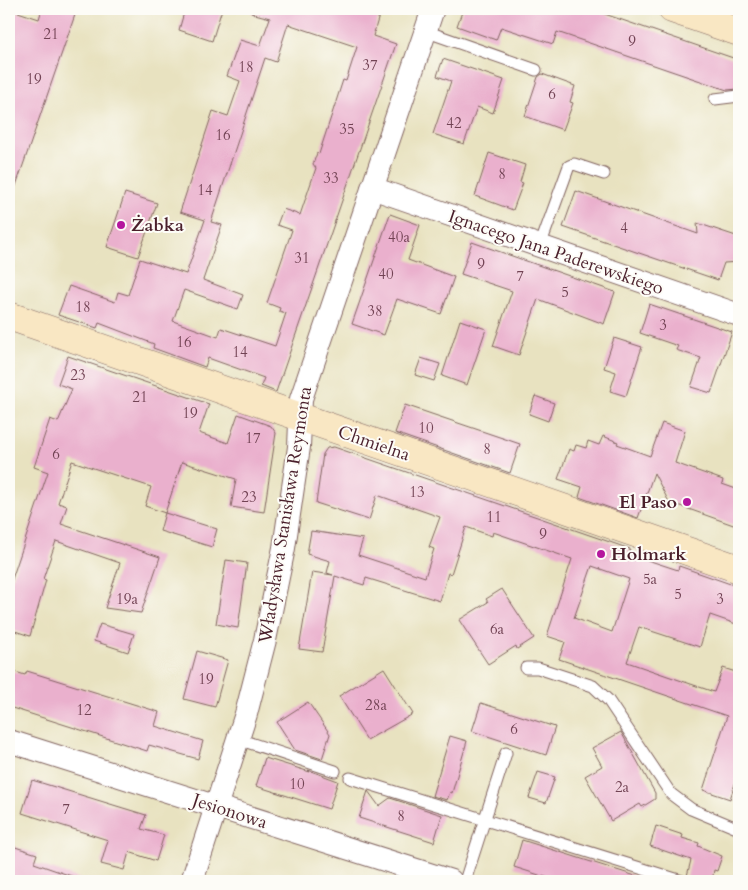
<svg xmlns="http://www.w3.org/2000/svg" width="748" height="890" font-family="Cardo,serif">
	<rect width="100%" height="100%" fill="#fdfcf7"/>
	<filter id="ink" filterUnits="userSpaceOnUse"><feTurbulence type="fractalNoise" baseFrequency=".02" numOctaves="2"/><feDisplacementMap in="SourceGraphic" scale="10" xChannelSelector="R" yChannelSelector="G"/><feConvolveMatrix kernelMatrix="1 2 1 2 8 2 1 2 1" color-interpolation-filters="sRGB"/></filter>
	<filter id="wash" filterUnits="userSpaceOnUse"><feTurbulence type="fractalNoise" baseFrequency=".0096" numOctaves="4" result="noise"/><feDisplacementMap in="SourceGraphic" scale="20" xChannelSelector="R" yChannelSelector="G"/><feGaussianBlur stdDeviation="1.12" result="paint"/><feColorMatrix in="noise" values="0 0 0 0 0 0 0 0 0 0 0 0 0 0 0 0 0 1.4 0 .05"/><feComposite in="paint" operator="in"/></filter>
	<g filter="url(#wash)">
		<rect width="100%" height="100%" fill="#e8e2c0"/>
		<g id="blocks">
			<g fill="#eab0cd" fill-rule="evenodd">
				<path d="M9,9l30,10 3,-10h35l-65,188 -3,-1z"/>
				<path d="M185,9h37l-10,32 -33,-11z"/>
				<path d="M252,9h44l13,4 1,-4h71l-8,27 23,8 -120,348 -15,-6 3,-8 -56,-20 -3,9 -52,-19 1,-4 -55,-21 -2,5 -39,-13 11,-29 46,16 3,-10 10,3 12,-36 46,15 19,-54 -25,-8 33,-101 15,5 12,-35 -13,-5 13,-36 20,6 10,-28 -19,-5zM288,24l69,23 -11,34 -3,-1 -24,74 -2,-1 -4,11 3,4 -16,47 -17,-6 -6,16 15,5 -25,73 13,5 -1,3 7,2 -11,33 -54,-18 -3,9 -45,-16 11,-31 54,19 5,-14 -40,-15 19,-55 -11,-3 54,-164 11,4z"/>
				<path d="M463,9h127l149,51v29l-12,1 -170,-58 -4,12 -52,-17 -5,13 -39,-14z"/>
				<path d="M443,59l61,21 -11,33 -16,-6 -13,37 -31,-10 18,-53 -14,-5z"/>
				<path d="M542,74l33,12 -5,16 3,1 -10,27 -38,-14 13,-39z"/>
				<path d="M489,153l36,12 -5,17 3,1 -10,27 -38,-14z"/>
				<path d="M576,191l122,43 -1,-11 42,14v25l-15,1 -6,17 -155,-53z"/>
				<path d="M125,193l32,10 -19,54 -31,-10z"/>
				<path d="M390,214l30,11 -12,35 46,17 -13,37 -44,-15 -13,36 -32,-11z"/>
				<path d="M472,242l143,50 -11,32 -66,-25 -19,56 -26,-9 19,-55 -51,-17z"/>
				<path d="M649,304l83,28 -21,61 -20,-6 10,-29 -25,-8 2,-4 -38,-13z"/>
				<path d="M460,320l26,9 -19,56 -25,-9z"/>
				<path d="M614,338l28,9 -16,49 -16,-5 6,-19 -12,-4z"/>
				<path d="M68,356l141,48 -10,29 29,10 10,-29 33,12 5,7 -12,79 -33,-5 5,-28 -54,-17 -17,51 -20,-7 6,-19 -79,-26 -14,42 9,3 -6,18 99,33 -19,56 -36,-5 15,-45 -64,-22 -13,38 3,1 -16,56 -21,-7v-41l39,-116 -14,-5 16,-48 8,3 14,-33 -14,-5z"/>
				<path d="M421,358l19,6 -6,17 -19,-6z"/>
				<path d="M535,396l19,7 -6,18 -19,-7z"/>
				<path d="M405,405l115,39 -10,29 -115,-40z"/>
				<path d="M662,423l23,8 -10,32 48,17 -1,4 17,6v37l-70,-25 -15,-29 -16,45 -59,-21 3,-10 -24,-8 11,-30 5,2 2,-6 10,3 2,-7 11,4 4,-9 15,6 -1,2 33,12z"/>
				<path d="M334,447l296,102 -1,5 49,16 1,-4 60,21v38l-29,-10 -10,32 -61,-20 -12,35 87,30 9,-24 16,5v99l-9,27 -27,-9 24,-74 -168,-57 6,-17 -18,-6 25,-77 -79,-27 -1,4 -26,-9 -15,47 -3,-1 -8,28 -74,-23 -2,7 -29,-9 -13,76 -23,-3 13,-77 21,3 -6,-2 3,-12 -23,-7 4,-23 52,8 -5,16 67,22 9,-28 -5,-2 11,-30 -63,-22 -8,25 -53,-17 7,-49 4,-6zM592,566l37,13 -17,53 -38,-14z"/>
				<path d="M165,513l52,16 -5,18 -52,-16z"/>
				<path d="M226,560l21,3 -9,65 -22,-4z"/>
				<path d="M502,589l32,49 -17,11 -1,-3 -28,18 -29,-44 29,-18 -2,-3z"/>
				<path d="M100,624l34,10 -6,18 -34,-11z"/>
				<path d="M197,651l31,9 -13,47 -31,-8z"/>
				<path d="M384,668l29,46 -46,26 -28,-44z"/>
				<path d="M9,670l16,5 2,-4 132,41 -4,14 48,15 -5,18 -49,-14 -2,6 -138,-44z"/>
				<path d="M308,702l22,32 -8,25 -27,-9 -18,-28z"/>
				<path d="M481,703l74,24 -9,28 -74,-24z"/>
				<path d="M621,732l34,61v6l-13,8 -2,-3 -29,17 -26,-45 17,-10 -10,-18z"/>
				<path d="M450,736l17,5 -15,52 -2,-1 -3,8 -15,-4z"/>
				<path d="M265,758l45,14 -2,-2 30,11 -9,28 -73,-23z"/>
				<path d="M538,772l17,5 -9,26 -17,-5z"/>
				<path d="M32,780l114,35 -5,14 23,6 -8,26 -27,-9 -5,18 -23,-6 7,-24 -86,-27z"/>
				<path d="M368,791l11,15 11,-8 52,17 -8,27 -75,-24z"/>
				<path d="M656,826l27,9 -1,3 17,5 -1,3 24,10 -5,15 -3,-1 -2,11h-23l-2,-5 4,-16 -41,-14z"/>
				<path d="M522,840l120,38 -1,3h-83l-44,-14z"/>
				<path d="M9,845l28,9 -3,9 46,16v2h-65l-6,-2z"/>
			</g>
		</g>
	</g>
	<g filter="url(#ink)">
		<use href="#blocks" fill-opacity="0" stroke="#81635f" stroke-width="1"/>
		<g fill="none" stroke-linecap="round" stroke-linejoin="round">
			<defs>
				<g id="lane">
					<path d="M425,31l111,39"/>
					<path d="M715,99l24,-3"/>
					<path d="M540,246l29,-80 5,-2 30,10"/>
					<path d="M526,668h12l55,18 15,14 63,94 20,15 48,20"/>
					<path d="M238,739l97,32"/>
					<path d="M350,778l332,103"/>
					<path d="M465,881l41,-128"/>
				</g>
				<g id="street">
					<path d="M372,188l367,127"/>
					<path d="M9,741l442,140"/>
					<path d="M192,881l54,-167 19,-74 19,-92 15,-101 2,-48 132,-390"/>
				</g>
				<g id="secondary">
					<path d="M672,9l67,23"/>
					<path d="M9,316l730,253"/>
				</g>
			</defs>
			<use href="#lane" stroke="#81635f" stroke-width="13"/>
			<use href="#street" stroke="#81635f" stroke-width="24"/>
			<use href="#secondary" stroke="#81635f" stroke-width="29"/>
			<use href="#lane" stroke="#fff" stroke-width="11"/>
			<use href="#street" stroke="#fff" stroke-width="22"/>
			<use href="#secondary" stroke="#f9e7c3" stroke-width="28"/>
		</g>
	</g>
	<g fill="#b5179e" stroke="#fdfcf7" stroke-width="2">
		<circle cx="121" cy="225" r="5"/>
		<circle cx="687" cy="502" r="5"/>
		<circle cx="601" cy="554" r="5"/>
	</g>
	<g text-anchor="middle" stroke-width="4" stroke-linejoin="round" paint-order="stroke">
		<g font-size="15" fill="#724354">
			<text x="51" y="39">21</text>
			<text x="632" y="46">9</text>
			<text x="370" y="70">37</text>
			<text x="246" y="72">18</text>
			<text x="34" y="84">19</text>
			<text x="552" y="99">6</text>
			<text x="454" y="128">42</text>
			<text x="347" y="134">35</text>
			<text x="223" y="140">16</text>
			<text x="502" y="179">8</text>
			<text x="331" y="183">33</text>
			<text x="205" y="195">14</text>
			<text x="624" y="233">4</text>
			<text x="399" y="242">40a</text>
			<text x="302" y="263">31</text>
			<text x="481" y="269">9</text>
			<text x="386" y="279">40</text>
			<text x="520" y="281">7</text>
			<text x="565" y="297">5</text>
			<text x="83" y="312">18</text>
			<text x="375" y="316">38</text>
			<text x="663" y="330">3</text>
			<text x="184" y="347">16</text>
			<text x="240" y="357">14</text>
			<text x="78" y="380">23</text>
			<text x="140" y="402">21</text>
			<text x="190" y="418">19</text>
			<text x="426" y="433">10</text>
			<text x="253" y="443">17</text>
			<text x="487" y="454">8</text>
			<text x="56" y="459">6</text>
			<text x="417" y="497">13</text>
			<text x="249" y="502">23</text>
			<text x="494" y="522">11</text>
			<text x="543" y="539">9</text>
			<text x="650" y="584">5a</text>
			<text x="678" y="599">5</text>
			<text x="127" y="604">19a</text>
			<text x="720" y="604">3</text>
			<text x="497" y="634">6a</text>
			<text x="206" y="684">19</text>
			<text x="376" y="710">28a</text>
			<text x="84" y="715">12</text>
			<text x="514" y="734">6</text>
			<text x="297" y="789">10</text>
			<text x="622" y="792">2a</text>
			<text x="66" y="814">7</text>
			<text x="401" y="821">8</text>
		</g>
		<g font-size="18" font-weight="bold" fill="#4a1f2b" stroke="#fdfcf7" text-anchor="start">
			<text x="131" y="231">Żabka</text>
			<text x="677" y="508" text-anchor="end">El Paso</text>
			<text x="611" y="560">Holmark</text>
		</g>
		<g font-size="18" fill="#4a1f2b" stroke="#fdfcf7">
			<text transform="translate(556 252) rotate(19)" y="6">Ignacego Jana Paderewskiego</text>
			<text transform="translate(374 443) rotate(19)" y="6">Chmielna</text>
			<text transform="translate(285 515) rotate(-81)" y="6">Władysława Stanisława Reymonta</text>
			<text transform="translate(230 811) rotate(18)" y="6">Jesionowa</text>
		</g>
	</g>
	<rect width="748" height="890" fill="none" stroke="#fdfcf7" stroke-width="30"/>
</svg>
